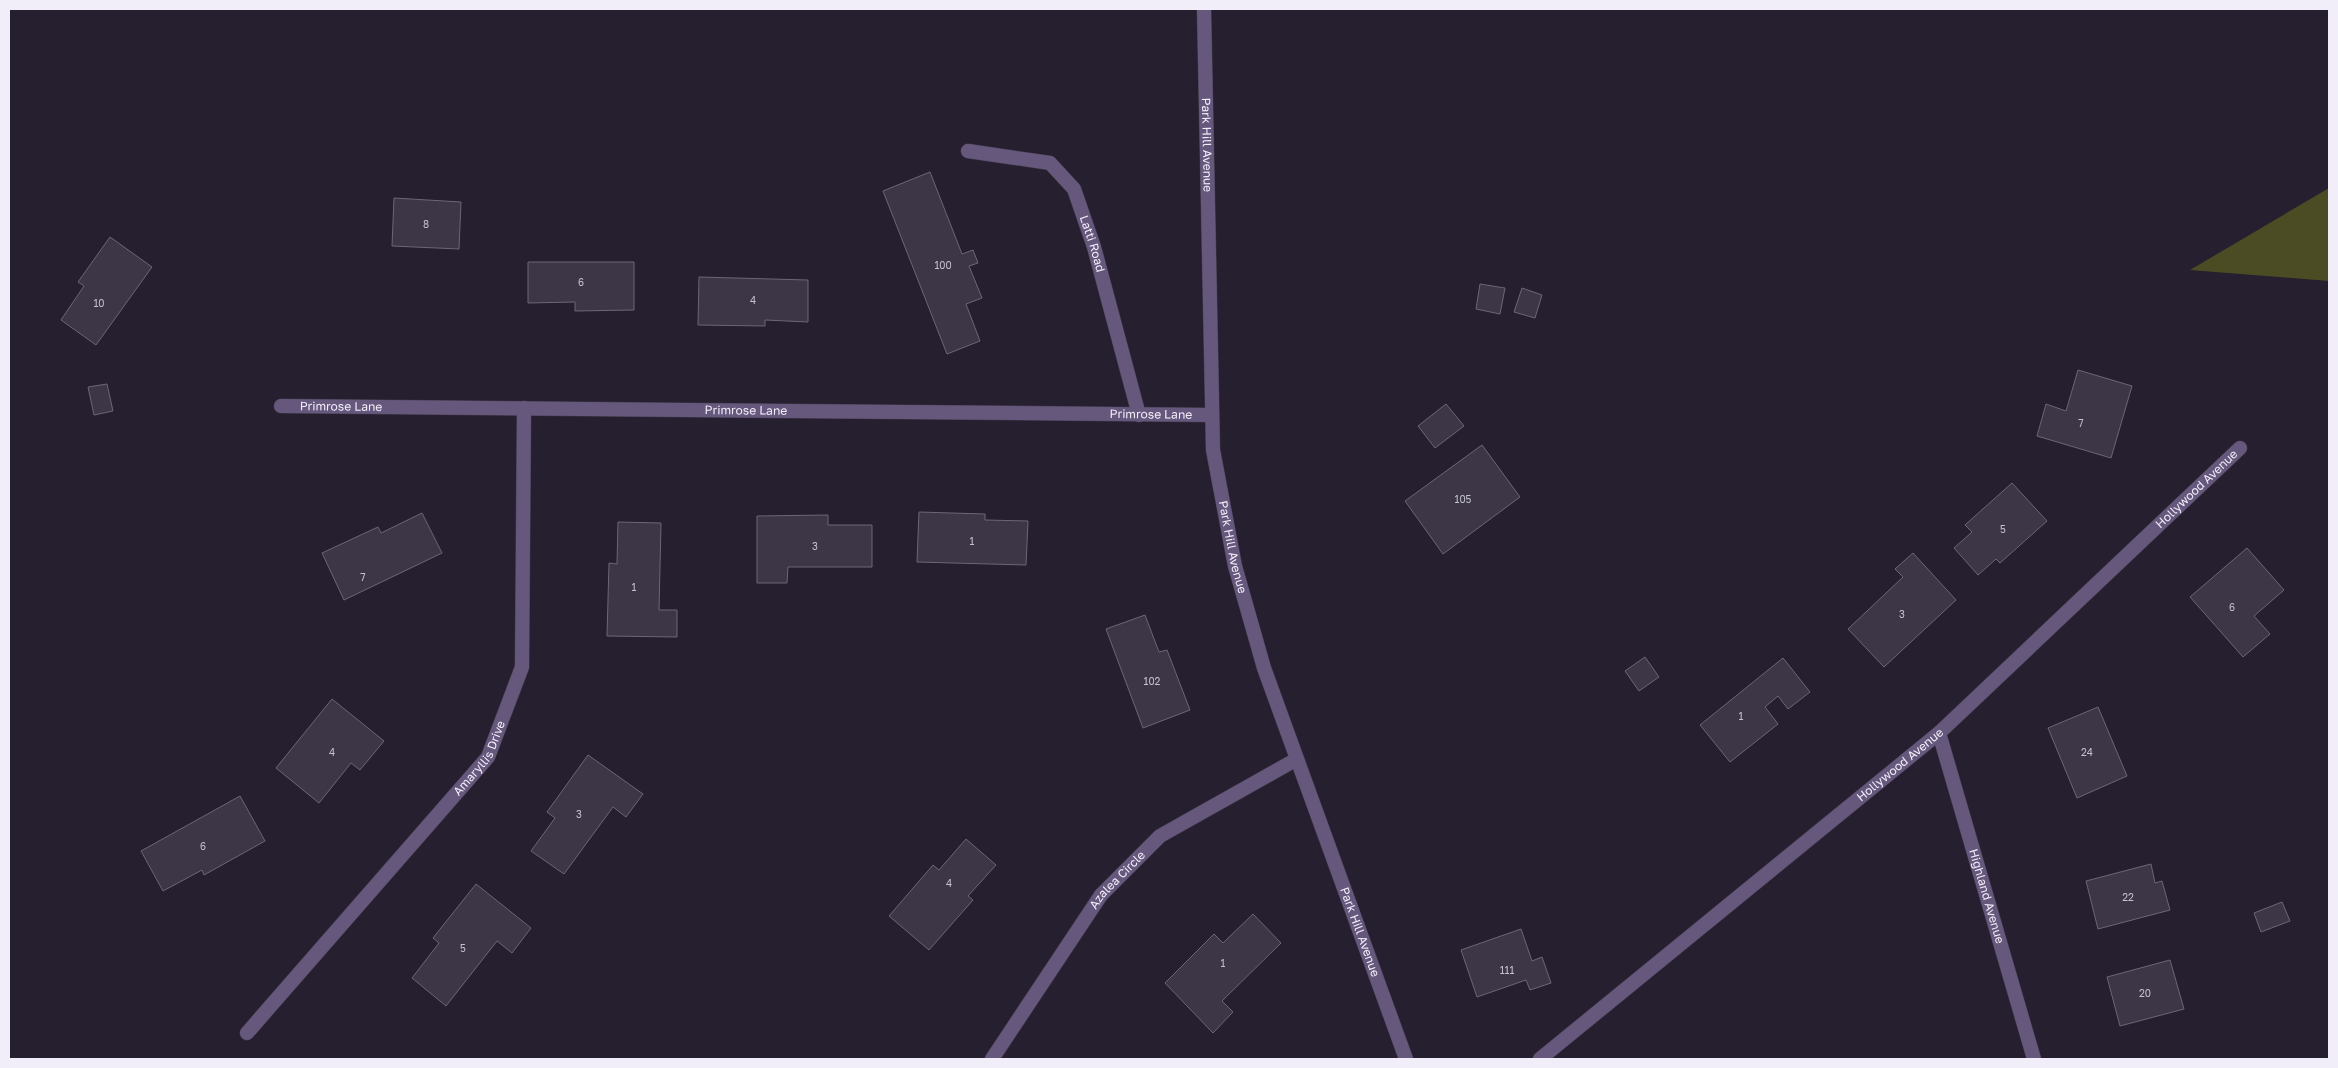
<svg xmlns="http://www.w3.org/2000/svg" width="2338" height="1068" font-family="'Golos Text',sans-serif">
	<rect width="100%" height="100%" fill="#251f2f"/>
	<path fill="#4c4c24" d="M2329,188v93l-139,-11z"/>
	<g fill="#3c3647" stroke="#6d6679">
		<path d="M930,172l32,82 11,-4 5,13 -9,3 13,32 -16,6 14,37 -33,13 -64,-163z"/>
		<path d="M394,198l67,4 -2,47 -67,-3z"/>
		<path d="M110,237l42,30 -56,78 -35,-25 23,-34 -6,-4z"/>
		<path d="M528,262h106v48l-59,1v-9l-47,1z"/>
		<path d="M699,277l109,3v42l-43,-2v6l-67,-1z"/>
		<path d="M1480,284l25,4 -5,26 -24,-5z"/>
		<path d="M1522,288l20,7 -7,23 -21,-6z"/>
		<path d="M2078,370l54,16 -21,72 -74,-22 9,-32 20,7z"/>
		<path d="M107,384l6,27 -19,4 -6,-28z"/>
		<path d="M1446,404l18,22 -29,22 -17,-22z"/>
		<path d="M1482,445l38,52 -77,57 -38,-53z"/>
		<path d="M2012,483l35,38 -47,42 -4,-4 -18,16 -24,-27 18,-16 -7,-7z"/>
		<path d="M919,512l66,2v6l43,1 -2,44 -109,-3z"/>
		<path d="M422,513l20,40 -98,47 -22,-47 56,-26 3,6z"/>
		<path d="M828,515v10h44v42h-84l-1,16h-30v-67z"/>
		<path d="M618,522l43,1 -2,87h18v27l-70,-1 2,-73 8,1z"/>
		<path d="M2247,548l37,42 -30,26 16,18 -27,23 -53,-60z"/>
		<path d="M1913,553l43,47 -72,67 -36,-38 55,-52 -8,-8z"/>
		<path d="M1145,615l14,37 8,-2 23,60 -47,18 -37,-99z"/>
		<path d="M1645,657l14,20 -20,14 -14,-20z"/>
		<path d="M1783,658l27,34 -22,17 -10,-13 -13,11 13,17 -48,38 -30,-37z"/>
		<path d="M332,699l52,42 -24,29 -9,-7 -32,40 -43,-35z"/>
		<path d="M2098,707l29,69 -50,22 -29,-70z"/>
		<path d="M588,755l55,39 -17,23 -13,-10 -49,67 -33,-23 24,-33 -8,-6z"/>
		<path d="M240,796l25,45 -61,34 -2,-5 -39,21 -22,-40z"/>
		<path d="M966,839l30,26 -28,31 5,4 -44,50 -40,-34 44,-51 6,5z"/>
		<path d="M2151,864l4,19 7,-2 8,29 -72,19 -12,-48z"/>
		<path d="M476,884l55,44 -19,25 -15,-12 -51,65 -34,-28 27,-35 -6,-5z"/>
		<path d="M2282,902l8,19 -29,11 -7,-19z"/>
		<path d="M1253,914l28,29 -59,58 11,11 -20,21 -48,-50 49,-49 9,9z"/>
		<path d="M1521,929l11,32 10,-4 9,26 -21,7 -4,-10 -49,17 -16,-47z"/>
		<path d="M2170,960l14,49 -64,17 -13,-49z"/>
	</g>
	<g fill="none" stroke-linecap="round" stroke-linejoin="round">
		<defs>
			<g id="minor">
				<path id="s1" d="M1204,9l9,441 22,116 29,102 142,391"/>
				<path id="s2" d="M968,151l82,12 24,26 20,58 45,168"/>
				<path id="s3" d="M281,406l931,9"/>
				<path id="s4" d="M1939,733l95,326"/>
				<path id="s5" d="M247,1033l241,-276 34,-90 2,-259"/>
				<path id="s6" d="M992,1059l109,-164 59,-59 137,-77"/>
				<path id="s7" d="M1540,1059l399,-326 301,-285"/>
			</g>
		</defs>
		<use href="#minor" stroke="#423c4b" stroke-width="15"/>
		<use href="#minor" stroke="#66577d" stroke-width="14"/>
	</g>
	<g text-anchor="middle" stroke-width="4" stroke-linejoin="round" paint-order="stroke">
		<g font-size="10" fill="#c4c0cc">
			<text x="426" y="228">8</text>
			<text x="943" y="269">100</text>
			<text x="581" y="286">6</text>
			<text x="753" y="304">4</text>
			<text x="99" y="307">10</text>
			<text x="2081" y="427">7</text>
			<text x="1463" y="503">105</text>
			<text x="2003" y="533">5</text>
			<text x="972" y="545">1</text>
			<text x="815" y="550">3</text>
			<text x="363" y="581">7</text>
			<text x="634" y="591">1</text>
			<text x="2232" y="611">6</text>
			<text x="1902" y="618">3</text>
			<text x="1152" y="685">102</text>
			<text x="1741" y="720">1</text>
			<text x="332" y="756">4</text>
			<text x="2087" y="756">24</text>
			<text x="579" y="818">3</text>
			<text x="203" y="850">6</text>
			<text x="949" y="887">4</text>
			<text x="2128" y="901">22</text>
			<text x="463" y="952">5</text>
			<text x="1223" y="967">1</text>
			<text x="1507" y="974">111</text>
			<text x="2145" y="997">20</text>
		</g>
		<g font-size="12" fill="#f2eef9" stroke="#251f2f">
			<text dy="4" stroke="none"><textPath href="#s1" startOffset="136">Park Hill Avenue</textPath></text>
			<text dy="4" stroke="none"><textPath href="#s2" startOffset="176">Latti Road</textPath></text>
			<text dy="4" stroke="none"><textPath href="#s3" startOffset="60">Primrose Lane</textPath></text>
			<text dy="4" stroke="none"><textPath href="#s3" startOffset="465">Primrose Lane</textPath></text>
			<text dy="4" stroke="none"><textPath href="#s3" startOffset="870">Primrose Lane</textPath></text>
			<text dy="4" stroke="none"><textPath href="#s7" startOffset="870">Hollywood Avenue</textPath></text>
			<text dy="4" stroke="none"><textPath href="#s1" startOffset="540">Park Hill Avenue</textPath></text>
			<text dy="4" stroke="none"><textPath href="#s5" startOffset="361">Amaryllis Drive</textPath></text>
			<text dy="4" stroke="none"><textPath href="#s7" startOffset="465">Hollywood Avenue</textPath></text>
			<text dy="4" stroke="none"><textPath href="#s6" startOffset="219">Azalea Circle</textPath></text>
			<text dy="4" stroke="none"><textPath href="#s4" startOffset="170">Highland Avenue</textPath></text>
			<text dy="4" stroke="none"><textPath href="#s1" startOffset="946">Park Hill Avenue</textPath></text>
		</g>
	</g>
	<rect width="2338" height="1068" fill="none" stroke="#f2eef9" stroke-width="20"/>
</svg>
